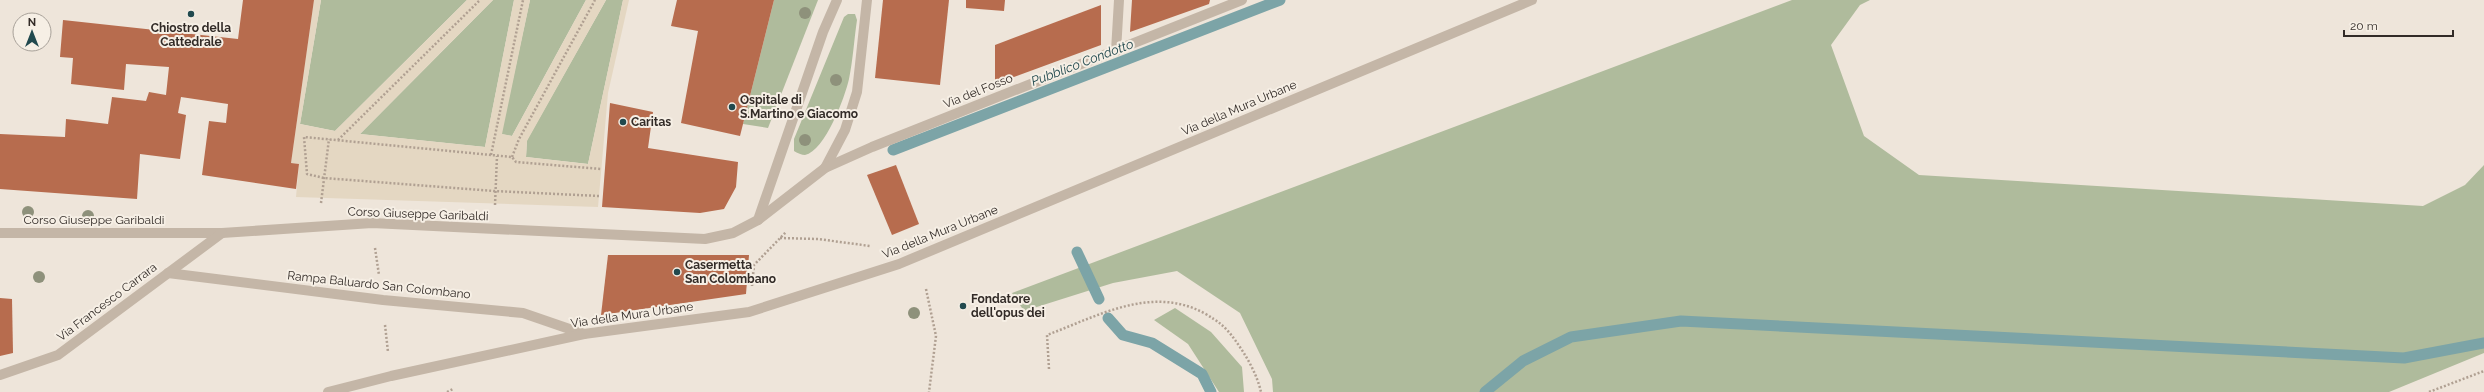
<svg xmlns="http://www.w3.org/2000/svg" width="2484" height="392" font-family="Raleway,sans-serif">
	<rect width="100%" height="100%" fill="#eee5da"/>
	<g fill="#afbb9c">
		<path d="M321,0h146l-132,131 -35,-7z"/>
		<path d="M493,0h21l-29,147 -125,-13z"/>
		<path d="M530,0h56l-74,136 -11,-2z"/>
		<path d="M606,0h17l-35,164 -62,-7 1,-17z"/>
		<path d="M774,0h44l-50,128 -25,-4z"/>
		<path d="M1792,0h78l-10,5 -29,40 33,91 55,39 504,31 42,-21 19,-20v188l-95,39h-1116l-1,-13 -32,-66 -63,-42 -64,12 -89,28 -12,-18z"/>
		<path d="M848,14h7l2,6c-3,20 -4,40 -8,59 -4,18 -24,72 -44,76 -3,0 -8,-2 -11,-4v-12l50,-122z"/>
		<path d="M1175,308l36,24 31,35 2,25h-25l-31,-48 -34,-24z"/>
	</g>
	<path fill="#e4d7c2" d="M314,0h7l-21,124 35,7 132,-131h26l-133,134 125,13 29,-147h16l-28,134 10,2 74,-136h20l-79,141 -1,16 62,7 35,-164h6l-21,93 -10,114 -302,-10 3,-33 -8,-1z"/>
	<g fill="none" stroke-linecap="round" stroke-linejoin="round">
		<g stroke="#7ca4a7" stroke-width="11">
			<path d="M893,150l387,-150"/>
			<path d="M1077,252l22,47"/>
			<path d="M1108,318l15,17 29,8 50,31 9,18"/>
			<path d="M1485,392l38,-31 48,-24 110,-16 723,37 80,-15"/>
		</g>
	</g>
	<g fill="#b76c4e">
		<path d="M243,0h71l-23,163 8,1 -3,25 -94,-14 7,-54 17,2 2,-19 -47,-7 -3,16 8,2 -6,44 -40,-5 -3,45 -137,-10v-55l65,3 1,-18 42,5 4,-27 34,4 3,-9 17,3 3,-28 -43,-3 -2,26 -53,-6 2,-26 -13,-1 3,-37 175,19z"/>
		<path d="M677,0h97l-34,136 -59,-13 17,-92 -27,-5z"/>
		<path d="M883,0h66l-9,85 -65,-7z"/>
		<path d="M966,0h39l-1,11 -38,-3z"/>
		<path d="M1132,0h78l-1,4 -79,28z"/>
		<path d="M1101,5v40l-106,39v-39z"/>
		<path d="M610,103l43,9 -5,36 90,14 -2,25 -12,22 -24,4 -98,-6z"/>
		<path d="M896,165l23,59 -27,11 -25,-60z"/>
		<path d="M608,255h141l-3,39 -145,21z"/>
		<path d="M0,298l12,1 1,54 -13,3z"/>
	</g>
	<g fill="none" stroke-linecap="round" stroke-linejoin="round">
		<g stroke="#b0a092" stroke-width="2.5" stroke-dasharray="2 2" stroke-linecap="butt">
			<path d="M338,140l142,-140"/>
			<path d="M491,155l32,-155"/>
			<path d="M512,157l7,-18 76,-139"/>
			<path d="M599,196l-105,-5 -170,-13 -17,-4 -3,-37 208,20 4,5 85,7"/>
			<path d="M321,203l8,-64"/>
			<path d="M495,205l2,-49"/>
			<path d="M780,238l38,1 52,7"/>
			<path d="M375,248l4,27"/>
			<path d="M752,286l2,-21 32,-33"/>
			<path d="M926,289l10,47 -7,56"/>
			<path d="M385,325l3,27"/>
			<path d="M1049,369l-2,-34c51,-19 104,-50 157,-22 15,9 21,13 31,27 11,15 22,34 26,52"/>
			<path d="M447,392l6,-3"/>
			<path d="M2429,392l55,-21"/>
		</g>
		<g stroke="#c4b6a7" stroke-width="10">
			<path d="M168,273l215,27 140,13 61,21"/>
			<path d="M328,392l63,-16 193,-42 165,-22 150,-48 633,-264"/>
		</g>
		<g stroke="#c4b6a7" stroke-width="10">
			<path d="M1116,51l3,-51"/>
			<path d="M825,168l20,-38 12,-38 10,-92"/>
			<path d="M758,220l65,-188 14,-32"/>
			<path d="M0,233h222l150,-10 333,16 28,-6 25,-13 67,-52 47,-21 370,-147"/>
			<path d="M0,375l58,-20 164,-122"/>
		</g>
	</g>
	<g fill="#8e917b">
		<circle cx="805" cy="13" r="6"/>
		<circle cx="836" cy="80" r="6"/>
		<circle cx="805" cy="140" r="6"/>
		<circle cx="28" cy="212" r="6"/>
		<circle cx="88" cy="216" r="6"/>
		<circle cx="39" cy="277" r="6"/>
		<circle cx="914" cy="313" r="6"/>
	</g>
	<g fill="#21494e" stroke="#f6efe5" stroke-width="1.5">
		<circle cx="191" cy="14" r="4"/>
		<circle cx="732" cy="107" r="4"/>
		<circle cx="623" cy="122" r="4"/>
		<circle cx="677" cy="272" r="4"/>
		<circle cx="963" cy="306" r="4"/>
	</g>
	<g text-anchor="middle" stroke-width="4" stroke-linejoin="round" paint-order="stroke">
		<g font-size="12" font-weight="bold" fill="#322b27" stroke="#f6efe5" text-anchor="start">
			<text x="191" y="32" text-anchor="middle">Chiostro della<tspan x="191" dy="14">Cattedrale</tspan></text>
			<text x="740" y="104">Ospitale di<tspan x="740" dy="14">S.Martino e Giacomo</tspan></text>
			<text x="631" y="126">Caritas</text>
			<text x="685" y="269">Casermetta<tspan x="685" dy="14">San Colombano</tspan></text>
			<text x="971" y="303">Fondatore<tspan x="971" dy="14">dell'opus dei</tspan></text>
		</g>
		<g font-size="12" fill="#322b27" stroke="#f6efe5">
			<text transform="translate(978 91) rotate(-22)" y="4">Via del Fosso</text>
			<text transform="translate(1239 108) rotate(-23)" y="4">Via della Mura Urbane</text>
			<text transform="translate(418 214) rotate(2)" y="4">Corso Giuseppe Garibaldi</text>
			<text x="94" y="224">Corso Giuseppe Garibaldi</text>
			<text transform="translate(940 232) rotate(-22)" y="4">Via della Mura Urbane</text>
			<text transform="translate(379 285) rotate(6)" y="4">Rampa Baluardo San Colombano</text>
			<text transform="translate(107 302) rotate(-37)" y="4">Via Francesco Carrara</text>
			<text transform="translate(632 315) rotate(-8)" y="4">Via della Mura Urbane</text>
		</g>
		<g font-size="13" font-style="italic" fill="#21494e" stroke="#f6efe5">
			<text transform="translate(1082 62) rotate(-21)" y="5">Pubblico Condotto</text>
		</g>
	</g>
	<g transform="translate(32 32)"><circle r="19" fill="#f6efe5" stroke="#a8a199"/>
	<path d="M0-3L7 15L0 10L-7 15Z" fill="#21494e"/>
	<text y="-6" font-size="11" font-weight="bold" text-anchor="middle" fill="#322b27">N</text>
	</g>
	<path d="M2344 30v6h109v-6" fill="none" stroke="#322b27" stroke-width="2"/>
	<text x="2350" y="30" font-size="12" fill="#322b27" stroke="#f6efe5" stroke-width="3" paint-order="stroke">20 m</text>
</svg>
